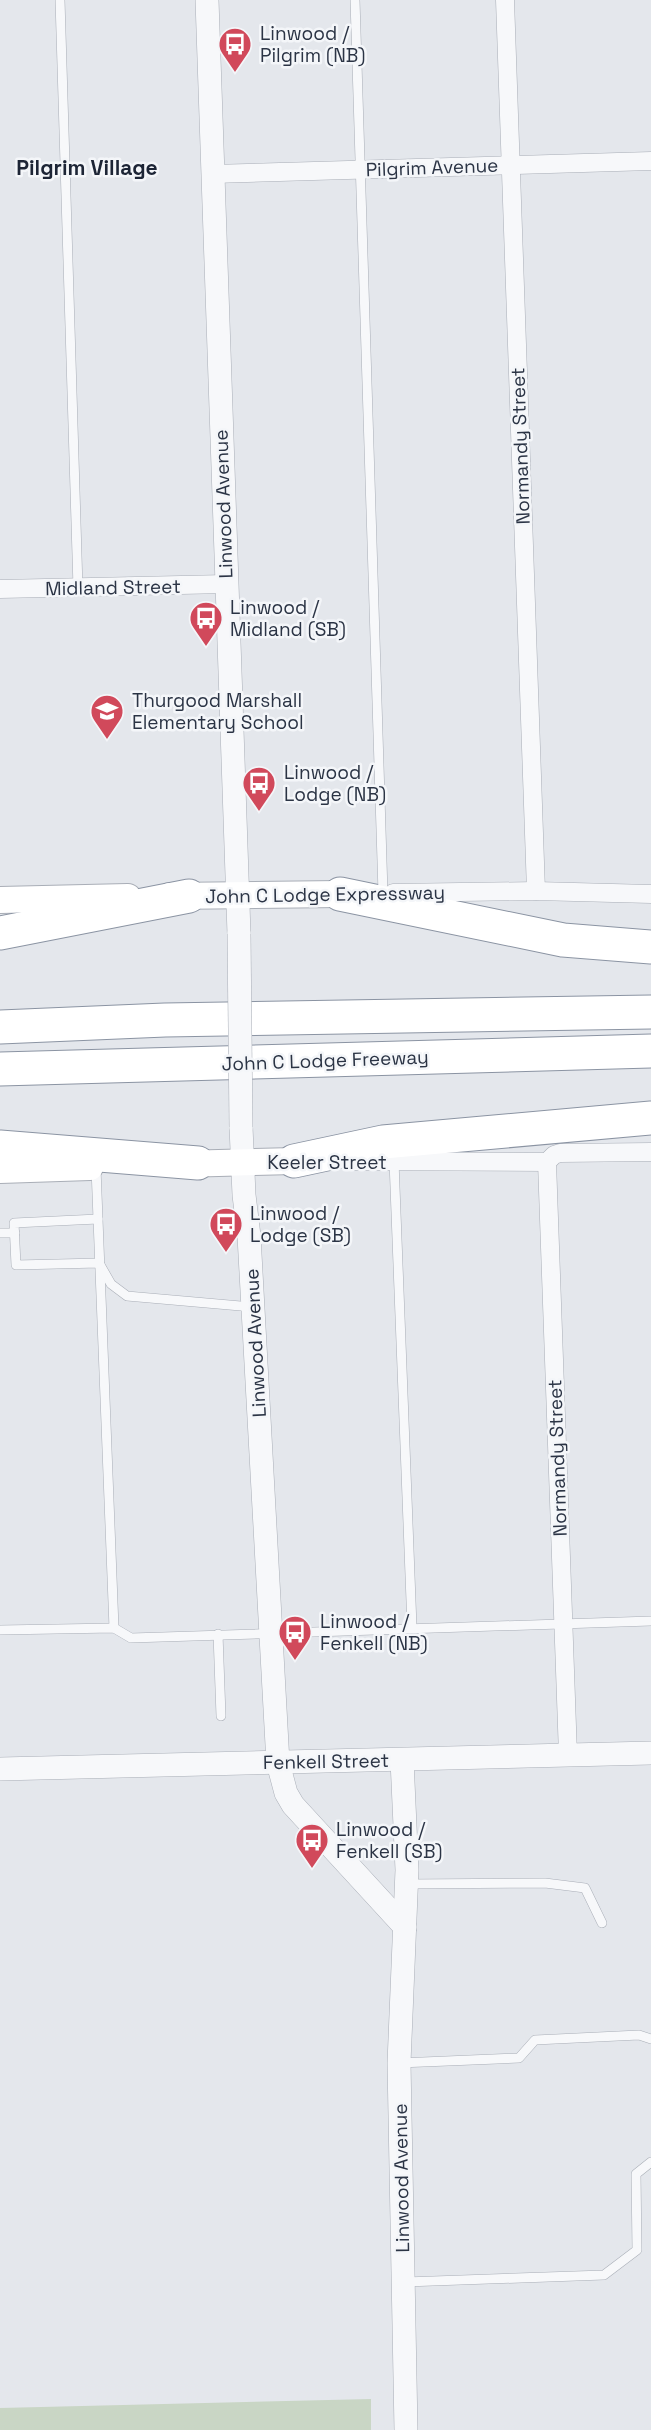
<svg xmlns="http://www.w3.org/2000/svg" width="651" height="2430" font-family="'Space Grotesk',sans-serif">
	<rect width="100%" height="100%" fill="#e4e7ec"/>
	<path fill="#c9d6c5" d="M371,2399v31h-371v-22z"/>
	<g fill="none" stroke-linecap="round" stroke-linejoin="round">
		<defs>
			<g id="service">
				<path d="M60,0l18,588"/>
				<path d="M355,0l28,893"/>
				<path d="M394,1161l18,466"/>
				<path d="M96,1168l18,460"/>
				<path d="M98,1219l-84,4 2,42 83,-2 12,21 16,12 125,11"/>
				<path d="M0,1233h15"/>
				<path d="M0,1630l114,-2 17,10 520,-17"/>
				<path d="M218,1634l3,82"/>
				<path d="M408,1884l137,-1 40,5 17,35"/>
				<path d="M399,2063l120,-5 16,-18 104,-5 12,4"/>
				<path d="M405,2282l199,-7 33,-25 -1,-76 15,-12"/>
			</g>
			<g id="minor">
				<path d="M505,0l31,891"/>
				<path d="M212,174l439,-13"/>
				<path d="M0,589l226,-5"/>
				<path d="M393,893l143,-2 115,3"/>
				<path d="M349,1161l198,1 7,-7 6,-2 91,-1"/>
				<path d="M547,1162l21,593"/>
			</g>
			<g id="tertiary">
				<path d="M207,0l32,934"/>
				<path d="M241,1127l3,68 5,41 29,527 8,30 7,12 112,122"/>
				<path d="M402,1760l5,110 -8,193 7,367"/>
				<path d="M0,1769l651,-16"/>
			</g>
			<g id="secondary">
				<path d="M170,896c56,-1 113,-1 170,-2"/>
				<path d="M0,900l128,-3"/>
				<path d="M181,1164l113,-3"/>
				<path d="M0,1170l90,-3"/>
			</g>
			<g id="motorway">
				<path d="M340,894l223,46 88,7"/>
				<path d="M0,933l189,-37"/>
				<path d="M0,1027l165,-7 486,-8"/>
				<path d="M0,1069l651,-18"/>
				<path d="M0,1147l198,16"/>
				<path d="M294,1161l89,-19 268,-24"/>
			</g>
		</defs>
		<use href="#service" stroke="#a9aeb7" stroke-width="10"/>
		<use href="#minor" stroke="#a9aeb7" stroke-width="19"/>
		<use href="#tertiary" stroke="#a9aeb7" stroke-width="24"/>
		<use href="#secondary" stroke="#a9aeb7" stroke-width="28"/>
		<use href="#motorway" stroke="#8b94a3" stroke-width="35"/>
		<use href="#service" stroke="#f7f8fa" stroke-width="9"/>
		<use href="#minor" stroke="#f7f8fa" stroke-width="18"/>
		<use href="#tertiary" stroke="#f7f8fa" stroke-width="23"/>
		<use href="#secondary" stroke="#fff" stroke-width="26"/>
		<use href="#motorway" stroke="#fff" stroke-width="33"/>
		<defs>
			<path id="tertiary-bridge" d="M239,934l2,193"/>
		</defs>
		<use href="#tertiary-bridge" stroke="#a9aeb7" stroke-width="24" stroke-linecap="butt"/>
		<use href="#tertiary-bridge" stroke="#f7f8fa" stroke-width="23"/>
	</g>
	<defs>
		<symbol id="bus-pin" viewBox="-11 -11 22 30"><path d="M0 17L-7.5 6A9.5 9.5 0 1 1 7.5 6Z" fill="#d1495b" stroke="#f4f6f9"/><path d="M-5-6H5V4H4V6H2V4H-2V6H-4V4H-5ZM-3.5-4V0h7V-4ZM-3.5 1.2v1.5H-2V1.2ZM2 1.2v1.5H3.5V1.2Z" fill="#fff"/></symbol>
		<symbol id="school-pin" viewBox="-11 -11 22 30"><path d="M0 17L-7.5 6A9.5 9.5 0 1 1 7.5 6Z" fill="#d1495b" stroke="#f4f6f9"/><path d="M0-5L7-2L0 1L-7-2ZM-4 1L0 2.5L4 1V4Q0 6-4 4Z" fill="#fff"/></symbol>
	</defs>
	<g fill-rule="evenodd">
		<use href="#bus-pin" x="216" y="25" width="38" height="52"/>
		<use href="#bus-pin" x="187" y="599" width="38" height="52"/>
		<use href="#school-pin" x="88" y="692" width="38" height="52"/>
		<use href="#bus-pin" x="240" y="764" width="38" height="52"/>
		<use href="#bus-pin" x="207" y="1205" width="38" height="52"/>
		<use href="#bus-pin" x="276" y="1613" width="38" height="52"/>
		<use href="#bus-pin" x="293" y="1821" width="38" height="52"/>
	</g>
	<g text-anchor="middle" stroke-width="5" stroke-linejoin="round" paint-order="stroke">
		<g font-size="19" fill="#2b3445" stroke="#f4f6f9" text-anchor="start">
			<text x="260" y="40">Linwood /<tspan x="260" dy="22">Pilgrim (NB)</tspan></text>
			<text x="230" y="614">Linwood /<tspan x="230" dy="22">Midland (SB)</tspan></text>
			<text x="132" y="707">Thurgood Marshall<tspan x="132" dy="22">Elementary School</tspan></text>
			<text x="284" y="779">Linwood /<tspan x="284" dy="22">Lodge (NB)</tspan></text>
			<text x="250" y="1220">Linwood /<tspan x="250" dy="22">Lodge (SB)</tspan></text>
			<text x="320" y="1628">Linwood /<tspan x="320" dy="22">Fenkell (NB)</tspan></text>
			<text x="336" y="1836">Linwood /<tspan x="336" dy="22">Fenkell (SB)</tspan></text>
		</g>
		<g font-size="19" fill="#2b3445" stroke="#f4f6f9">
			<text transform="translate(432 167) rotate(-2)" y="7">Pilgrim Avenue</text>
			<text transform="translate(520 446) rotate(-92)" y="7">Normandy Street</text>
			<text transform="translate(223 504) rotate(-92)" y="7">Linwood Avenue</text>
			<text transform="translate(113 587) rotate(-1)" y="7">Midland Street</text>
			<text transform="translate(325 894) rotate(-1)" y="7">John C Lodge Expressway</text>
			<text transform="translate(325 1060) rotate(-2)" y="7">John C Lodge Freeway</text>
			<text x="327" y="1169">Keeler Street</text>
			<text transform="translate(255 1343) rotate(-93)" y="7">Linwood Avenue</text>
			<text transform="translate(557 1458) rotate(-92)" y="7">Normandy Street</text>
			<text transform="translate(326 1761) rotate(-1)" y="7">Fenkell Street</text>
			<text transform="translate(401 2178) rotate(-91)" y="7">Linwood Avenue</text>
		</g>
		<g font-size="21" font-weight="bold" fill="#1d2536" stroke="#f4f6f9">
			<text x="87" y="175">Pilgrim Village</text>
		</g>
	</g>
</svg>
